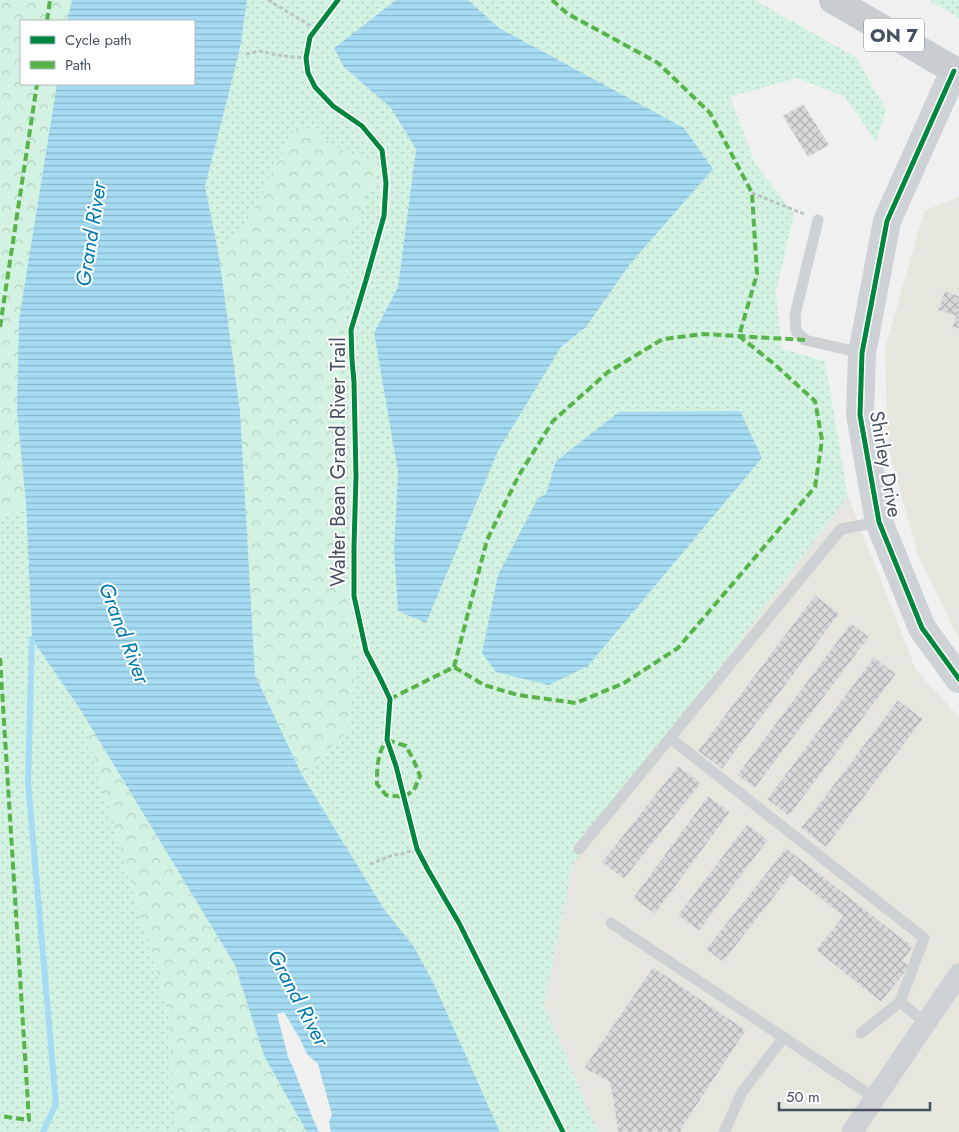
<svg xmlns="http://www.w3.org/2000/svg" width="959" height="1132" font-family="Jost,sans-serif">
	<defs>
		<pattern id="grass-dots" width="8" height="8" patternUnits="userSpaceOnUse" patternTransform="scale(1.25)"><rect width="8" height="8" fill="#d3f2e1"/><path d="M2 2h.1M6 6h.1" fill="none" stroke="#b6d1c3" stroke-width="1.8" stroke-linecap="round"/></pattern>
		<pattern id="forest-crowns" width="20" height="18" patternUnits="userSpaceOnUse" patternTransform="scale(1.25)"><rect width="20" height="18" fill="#d3f2e1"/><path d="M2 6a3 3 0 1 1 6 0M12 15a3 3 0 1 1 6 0" fill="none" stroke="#b6d1c3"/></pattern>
		<pattern id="water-rules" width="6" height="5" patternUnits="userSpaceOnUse" patternTransform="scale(1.25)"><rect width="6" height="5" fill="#a5dcf3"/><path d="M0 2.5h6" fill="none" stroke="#88b5c8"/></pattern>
		<pattern id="building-cross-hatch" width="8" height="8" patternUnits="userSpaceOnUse" patternTransform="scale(1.25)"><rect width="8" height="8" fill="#d8d8da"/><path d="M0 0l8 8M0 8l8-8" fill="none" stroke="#b1b2b4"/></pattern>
	</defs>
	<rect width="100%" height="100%" fill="#f1f0f0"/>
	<g fill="#e6e5de">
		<path d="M959,197v443l-40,-82 -31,-110 -3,-99 39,-138z"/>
		<path d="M848,496l68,174 43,47v415h-361l-54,-128 29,-140z"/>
	</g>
	<g fill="url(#grass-dots)">
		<path d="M247,0h149l-62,48 10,19 47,41 25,41 -18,139 -24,45 24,139 -4,78 31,73 73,-172 63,-104 25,-20 44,-63 -131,-236 -31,-28h287l102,58 29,52 -10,32 -31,-45 -48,-19 -67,19 25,66 39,51 -18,79 6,56 43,12 23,135 -275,368 -29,140 54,128h-98l-66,-148 -20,-37 -30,-38 -82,-134 45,-43 10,-74 -26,-218 20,-205 30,-72 -31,-8 -42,-26 -11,-4 -51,100 -27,31 -14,-70 30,-117 6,-26z"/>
		<path d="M928,0h31v18z"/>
		<path d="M26,504l6,135 48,70 89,307 6,116h-175v-611z"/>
	</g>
	<g fill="url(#forest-crowns)">
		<path d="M0,0h71l10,21h-60v63h55l-55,236 -4,91 9,93 -26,17z"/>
		<path d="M297,125l11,3 42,27 31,8 -30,72 -20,205 26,218 -10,74 -45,43 -47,-100 -15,-265 -21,-154 27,-31z"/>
		<path d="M80,709l155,256 29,91 43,76h-132l-6,-116z"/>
	</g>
	<g fill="url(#water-rules)">
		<path d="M72,0h175l-6,43 -6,26 -30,117 14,70 21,154 15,265 47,100 82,134 30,38 20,37 66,148h-169l-2,-10 3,-7 -14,-51 -11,-10 -7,-15 -16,-27 -7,2 11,43 5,10 20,52 6,13h-12l-43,-76 -29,-91 -155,-256 -48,-70 -6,-135 -9,-93 2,-91 38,-236h137v-63h-127z"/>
		<path d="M396,0h72l31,28 185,100 29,41 -83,95 -44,63 -25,20 -63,104 -72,172 -28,-12 -4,-61 4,-78 -24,-139 24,-46 18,-138 -25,-41 -47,-41 -10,-19z"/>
		<path d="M740,411l22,47 -174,208 -39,19 -53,-13 -14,-19 16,-78 40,-77 8,-4 10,-33 63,-49z"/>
	</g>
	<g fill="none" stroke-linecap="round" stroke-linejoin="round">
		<path stroke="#a5dcf3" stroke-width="6" d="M32,639l-4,143 28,322 -13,28"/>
	</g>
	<g fill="url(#building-cross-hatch)" stroke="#e2e2e3">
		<path d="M803,104l26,41 -21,12 -25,-41z"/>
		<path d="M945,291l14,5v33l-7,-2 4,-11 -18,-6z"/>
		<path d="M815,595l24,19 -117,155 -24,-18z"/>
		<path d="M851,623l18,14 -114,151 -18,-13z"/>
		<path d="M874,657l22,17 -107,142 -22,-17z"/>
		<path d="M898,700l25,19 -97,128 -25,-19z"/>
		<path d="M678,766l23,17 -77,96 -22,-17z"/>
		<path d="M708,796l22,16 -75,102 -22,-16z"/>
		<path d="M747,824l21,16 -69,91 -21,-16z"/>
		<path d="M786,848l127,99 -11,14 8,5 -29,36 -65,-52 27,-34 -52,-41 -68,87 -17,-13z"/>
		<path d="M653,967l93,63 -65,99v3h-63l-8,-50 -26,-14z"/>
	</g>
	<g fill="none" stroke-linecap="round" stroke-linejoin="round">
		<g stroke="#bac6c4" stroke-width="3" stroke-dasharray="4 2.5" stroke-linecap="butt">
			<path d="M268,0l48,29"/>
			<path d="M246,54l14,-3 23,5 23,2"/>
			<path d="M752,193l52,21"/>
			<path d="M370,864l23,-9 8,-1 16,-5"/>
		</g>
		<g stroke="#ced1d4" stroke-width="11">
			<path d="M818,220l-23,95 1,16 9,9 57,13"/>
			<path d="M670,738l254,200 -24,64 -39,31"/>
			<path d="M579,849l262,-320 38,-7"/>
			<path d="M611,923l264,175"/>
			<path d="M900,1002l26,21"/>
			<path d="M724,1132l18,-40 42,-55"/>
		</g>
		<path stroke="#ced1d4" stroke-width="21" d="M852,1132l107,-158"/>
		<path stroke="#ced1d5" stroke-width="28" d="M954,71l-67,150 -25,132 -2,62 19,107 43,106 37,51"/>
		<path stroke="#c9ccd1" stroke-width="28" d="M833,0l126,73"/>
		<g stroke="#57b448" stroke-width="4" stroke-dasharray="8 4" stroke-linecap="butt">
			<path d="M552,0l16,14 90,49 52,50 42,80 5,81 -18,62"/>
			<path d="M47,21l3,-21"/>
			<path d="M0,327l37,-243"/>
			<path d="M0,658l29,462 -29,-4"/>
			<path d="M454,667l33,-127 32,-65 34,-54 55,-49 55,-33 40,-5 102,6"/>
			<path d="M390,699l64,-32 30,18 34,10 58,8 48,-20 54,-35 137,-161 7,-47 -7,-39 -42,-38 -34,-27"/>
			<path d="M387,740l19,6 8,15 6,15 -6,14 -10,7 -18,-2 -9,-11c0,-16 0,-31 10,-44z"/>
		</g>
		<defs>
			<g id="cycleway">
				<path d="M338,0l-28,37 -4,21 2,15 7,14 18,19 29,20 20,24 4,33 -2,33 -18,64 -15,50 1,30 2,22 2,94 -2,71v49l12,55 15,29 9,19 -3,41 9,26 21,83 11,21 31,53 104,209"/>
				<path d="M954,71l-67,150 -25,132 -2,62 19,107 43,106 37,51"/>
			</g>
		</defs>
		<use href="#cycleway" stroke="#fff" stroke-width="8"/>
		<use href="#cycleway" stroke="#00873e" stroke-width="5"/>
	</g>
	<g text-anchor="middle" stroke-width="4" stroke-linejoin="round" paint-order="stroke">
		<rect fill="#fff" stroke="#7e858f" stroke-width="1" x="864" y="18.5" width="60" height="33" rx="4"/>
		<g font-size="19" font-weight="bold" fill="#46515f">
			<text x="894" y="42">ON 7</text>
		</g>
		<g font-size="20" fill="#46515f" stroke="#fff">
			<text transform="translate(338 462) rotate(-90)" y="7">Walter Bean Grand River Trail</text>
			<text transform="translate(886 464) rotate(80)" y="7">Shirley Drive</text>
		</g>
		<g font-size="21" font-style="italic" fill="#017baf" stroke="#fff">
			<text transform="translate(91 234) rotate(-81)" y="7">Grand River</text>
			<text transform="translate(124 633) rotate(69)" y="7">Grand River</text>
			<text transform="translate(298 998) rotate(62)" y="7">Grand River</text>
		</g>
	</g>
	<rect x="20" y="20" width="175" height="65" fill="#ffffff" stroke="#b5b9bf"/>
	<rect x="30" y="36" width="25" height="8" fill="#00873e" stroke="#b5b9bf"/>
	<text x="65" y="45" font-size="15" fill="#46515f">Cycle path</text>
	<rect x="30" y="61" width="25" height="8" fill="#57b448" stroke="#b5b9bf"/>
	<text x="65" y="70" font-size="15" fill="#46515f">Path</text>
	<path d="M779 1102v8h151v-8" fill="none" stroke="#46515f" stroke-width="2.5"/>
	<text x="786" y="1102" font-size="15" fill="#46515f" stroke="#ffffff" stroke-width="4" paint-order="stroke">50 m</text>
</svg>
